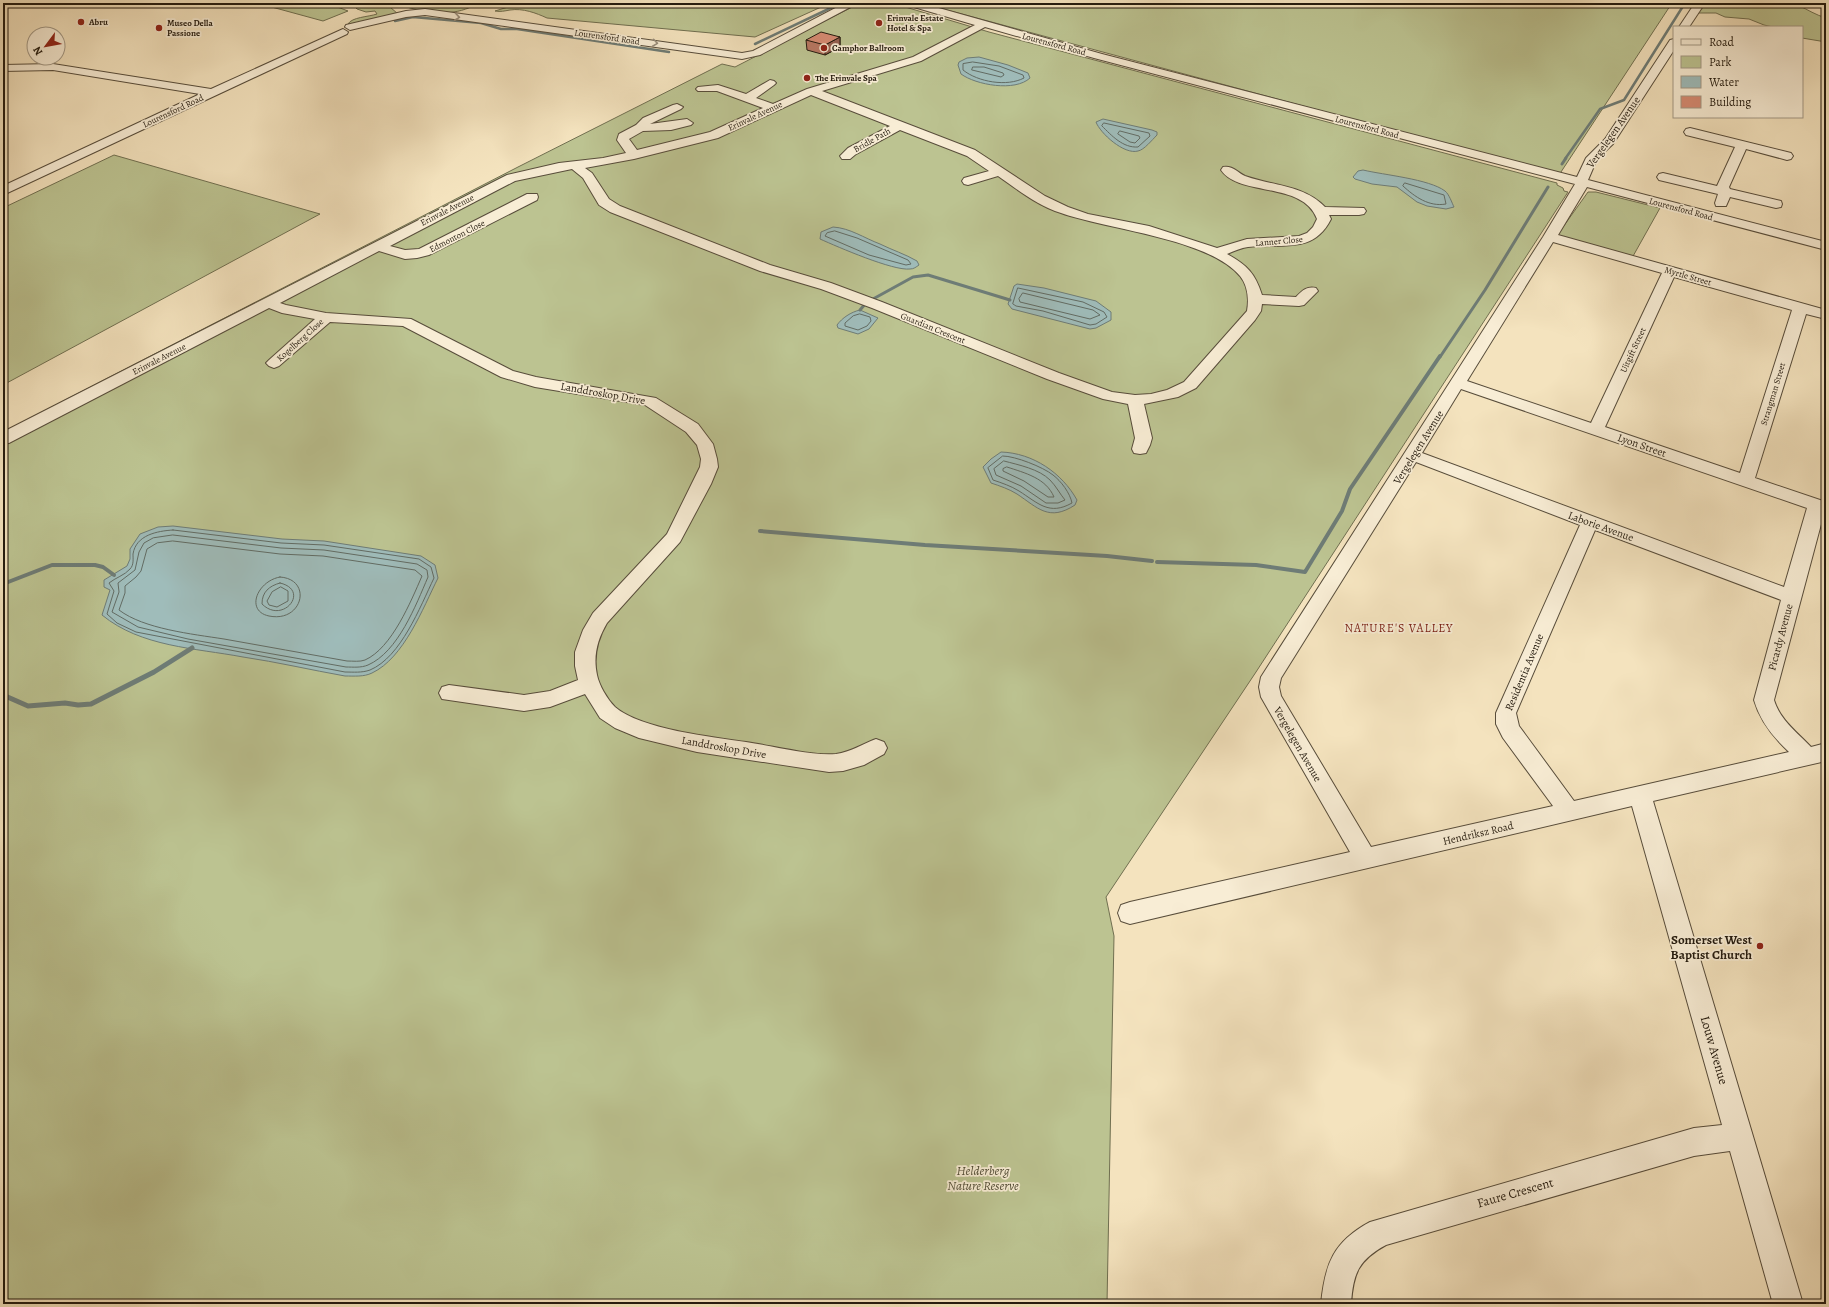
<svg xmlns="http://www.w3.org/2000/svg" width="1829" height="1307" font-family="Alegreya,serif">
	<rect width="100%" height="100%" fill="#f4e3be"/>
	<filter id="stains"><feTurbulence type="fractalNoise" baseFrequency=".005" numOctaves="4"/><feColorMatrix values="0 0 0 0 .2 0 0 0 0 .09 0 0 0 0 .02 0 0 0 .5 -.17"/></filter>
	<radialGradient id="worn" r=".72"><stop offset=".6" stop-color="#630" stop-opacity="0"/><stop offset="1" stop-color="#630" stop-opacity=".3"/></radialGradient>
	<g fill="#bcc391" stroke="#706f50">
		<path d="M257,3h70l21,8 -25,10z"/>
		<path d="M350,3h47l-7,4 8,7 -38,10h-12c4,-7 20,-7 29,-10l-2,-3 -9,1 -9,-3 -1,-1 3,-2z"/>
		<path d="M405,3h425l-75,34 -208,-19c-11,-5 -24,-10 -37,-8 -6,1 -9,2 -15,1l13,-4 -34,-3 -1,2c-20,10 -41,7 -63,2l-5,-2z"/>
		<path d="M860,3h32l97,29 568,151v2l6,3 1,3 4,1 -312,480 -150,225 8,39 -7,368h-1104v-872l515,-265 204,-103 13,3z"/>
		<path d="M921,3h751l-113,172z"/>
		<path d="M1705,3h116l-5,2h-18c10,5 18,10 28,13v24l-24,-4v-11h-29l-9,-2 -15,-6 -24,-2 -9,-4h-20z"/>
		<path d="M114,155l206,59 -317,171v-177z"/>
		<path d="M1588,192h8l64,16 -28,50 -71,-21 -3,-3z"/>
	</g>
	<g fill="#9fbcba" stroke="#6e7c76">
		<path d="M979,57l29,8 20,8 2,5c-15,14 -54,7 -69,-4l-3,-9 1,-3 8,-4z"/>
		<path d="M1103,119l49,11 5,2v3c-5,5 -13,15 -19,16 -14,4 -38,-18 -42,-29z"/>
		<path d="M1363,170c21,5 66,9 82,21 4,3 7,12 9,16l-8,2 -19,-3 -10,-4 -20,-15 -25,-3 -17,-5 -2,-2 5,-6z"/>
		<path d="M833,227c17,1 31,11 47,17 12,6 25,10 37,17l2,4c-3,2 -5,4 -9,4 -17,2 -72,-22 -90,-30l1,-7z"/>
		<path d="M1017,284l27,4 52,13 15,11v8l-15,8 -6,1 -78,-20 -4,-5 6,-18z"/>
		<path d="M860,310l18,8 -9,11 -11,5 -20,-6 -1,-3c5,-7 14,-13 23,-15z"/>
		<path d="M1001,452c32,1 61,21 76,48l-2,5c-26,17 -37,3 -58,-11 -8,-5 -17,-8 -26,-11l-8,-16 8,-8z"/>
		<path d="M173,526l109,13 42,2 97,15 14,9 3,13c-15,30 -34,80 -66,95 -8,4 -18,3 -27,3 -34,-6 -68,-14 -102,-19 -48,-9 -102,-10 -141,-42l8,-25 -6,-3v-7l23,-14 3,-7v-10l10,-15 18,-7z"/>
	</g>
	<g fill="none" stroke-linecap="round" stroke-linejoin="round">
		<g stroke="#626c64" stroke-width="1">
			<path d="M973,62l26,4 24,9 1,3c-17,9 -46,4 -61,-8v-6z"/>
			<path d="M973,67h11l19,6 1,2 -3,2 -29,-7z"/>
			<path d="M1104,123l45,10 1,3 -12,11c-15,1 -26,-11 -36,-21z"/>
			<path d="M1120,131l19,5 1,2 -5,5 -5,-1 -12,-8z"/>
			<path d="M1405,183l39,12 2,9c-17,3 -31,-7 -43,-18z"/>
			<path d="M835,231l22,7 51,22 3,4 -5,1 -37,-10 -44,-19 2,-3z"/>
			<path d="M1018,288l65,14 21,10 3,5 -11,7 -6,1 -47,-14 -27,-5 -3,-2z"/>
			<path d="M1023,293l70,17 7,5 -10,4 -70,-17 -1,-3z"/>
			<path d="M860,314l10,3 1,4 -4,5 -9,4 -13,-4v-3l8,-7z"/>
			<path d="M1003,456c12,0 40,11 50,19 8,6 17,18 19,28 -23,13 -34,0 -53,-12 -8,-5 -17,-8 -26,-11l-5,-12z"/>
			<path d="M1004,461c15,4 35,8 46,19 6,6 10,14 15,20l-7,3h-12l-25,-17 -25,-11 -2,-6z"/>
			<path d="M1007,467c18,6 39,11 47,30h-6l-24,-16 -21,-10v-2z"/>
			<path d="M173,530l108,13 43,2 95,14 12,8 3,11c-14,29 -33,79 -64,92 -8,3 -17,2 -25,2l-209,-40 -19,-9 -10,-9 7,-23 -5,-8c6,-5 16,-8 21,-14 4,-4 3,-10 3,-15 3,-19 24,-23 40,-24z"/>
			<path d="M173,535l108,13 43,2 93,14 10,6 1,7c-12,28 -30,75 -60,88 -7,3 -15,2 -22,2l-158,-28 -50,-12 -26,-15 7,-20 -1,-9 17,-13 4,-18 5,-9 9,-5z"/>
			<path d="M173,541l107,13 43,2 92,14 7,6c-11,25 -30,72 -57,84 -5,2 -12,1 -18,1 -41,-7 -82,-15 -123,-22 -32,-5 -80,-10 -105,-29l6,-17v-7l11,-9 5,-6 6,-22 10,-6z"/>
			<path d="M280,577c33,2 23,46 -11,39 -24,-5 -12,-35 11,-39z"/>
			<path d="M280,583c31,7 3,42 -18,21 0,-12 7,-18 18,-21z"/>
			<path d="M281,587l7,4v10l-11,6 -8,-2 -2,-4 5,-9z"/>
		</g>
		<g stroke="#6e7c76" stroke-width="2.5">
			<path d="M395,21l18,-4 68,6 20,6h16l152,23"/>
			<path d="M755,44l86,-41"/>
			<path d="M1565,159l35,-50 24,-9 61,-97"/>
		</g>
		<g stroke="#6e7c76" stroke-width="3">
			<path d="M1562,164l4,-6"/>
			<path d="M873,299l40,-22 15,-2 82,25"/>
			<path d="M860,310l6,-7"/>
			<path d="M1440,357l45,-67 63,-103"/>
		</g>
		<g stroke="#6e7c76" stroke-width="4">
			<path d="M760,531l165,14 182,11 45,5"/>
			<path d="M1157,562l99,3 49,7 37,-61 8,-22 90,-133"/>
			<path d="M3,584l49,-19h43l8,2 11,8"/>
		</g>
		<path stroke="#6e7c76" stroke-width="5" d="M3,695l25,11 37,-3 13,2 13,-1 63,-32 38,-24"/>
		<defs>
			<g id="minor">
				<path d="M845,3h13l-98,52 -18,4 -317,-44 -19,2 -56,13 -5,-3 1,-2 60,-14 19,-2 317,44 11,-2z"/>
				<path d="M905,3h16l181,51 475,123 9,-19 19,-19 65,-99 4,-1v11l-61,94 -16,15 -9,21 238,62v8l-239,-63 -29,48 268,75v9l-20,-5 -51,164 71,24v12l-2,-1 -50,187c6,20 23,32 37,47l15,-4v18l-173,40 150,503h-30l-43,-153 -36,5 -308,89c-28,15 -33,29 -35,59h-30c4,-40 12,-62 49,-82l324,-94 28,-3 -90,-319 -502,118 -9,-3 -3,-8 3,-8 9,-3 220,-50 -89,-155 -2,-10 2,-10 282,-440 32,-53 -481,-126 -109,-31 -64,34 -99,30 153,59 70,46 23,11 20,7 61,12 68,22 30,-9 52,-3 8,-3 6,-6 4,-8c-14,-38 -78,-22 -96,-49l2,-3c9,-2 14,5 22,9 28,10 59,9 80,31l39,1 2,3 -2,3 -5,1h-30l2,4c-18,36 -50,24 -83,28 -7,1 -14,4 -21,7 20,11 28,19 35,41l34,2c6,-6 10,-11 20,-9l2,3 -14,14 -5,1 -37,-2 -1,7 -6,9 -59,68 -18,9 -34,7 8,34 -2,7 -4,8 -6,1 -6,-1 -2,-4 3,-11 -7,-34 -25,-5 -56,-20 -175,-71 -51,-19 -61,-18 -150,-59 -11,-7 -16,-27 -11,-9 -57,12 -125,65 15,4 14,-1 108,-55h10l1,3 -1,3 -108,55 -12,3 -12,1 -26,-8 -99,52 6,2 40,8 85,6 102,52 23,6 120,21 42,26 15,20 4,15 1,8 -7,17 -31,58 -73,81c-10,17 -14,33 -10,52 2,10 10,24 18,32 25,22 97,30 131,35 27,4 64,14 90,12 15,-2 26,-10 40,-15l8,3 3,6 -3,6 -20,11 -21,6 -14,1 -132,-20 -58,-14 -24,-10 -15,-10 -15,-24 -35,13 -26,4 -82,-12 -3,-6 3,-6 7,-2 75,10 26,-4 28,-11 -3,-14v-14l8,-22 10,-17 74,-79 33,-67 1,-8 -4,-14 -11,-13 -41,-27 -110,-18 -34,-10 -98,-51 -73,-4 -51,44 -5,2 -5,-2 -3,-3 3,-3 46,-41 -33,-6 -13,-5 -260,135 -6,1v-12l504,-257 52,-12 44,-5 23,-5 -9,-13 2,-6 17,-9 7,-7 30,-13 4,-1 6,3 -2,2 -31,15 37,-5 6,4 -2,2 -20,5 -28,1 -14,8 8,11 73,-18 53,-24 -46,-17h-19l-2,-2 2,-2 20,-2 28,9 24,-14 4,1 2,2 -2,2 -18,13 17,6 34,-15 106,-32 62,-32 -68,-20zM811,95l79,31 -42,22 -8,8 2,3h8l6,-5 44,-24 67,26 22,15 -25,7 -2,3 2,3 4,1 30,-9c20,14 40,30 63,37 47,17 147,25 179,63 8,10 9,24 7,35l-63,71 -17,8 -16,4 -16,1 -23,-3 -53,-19 -177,-71 -51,-19 -61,-18 -150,-59 -11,-7 -17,-26 -7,-5 49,-9 84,-21zM1553,242l109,31 -71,150 -124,-42zM1674,277l118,33 -52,163 -135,-46zM1461,389l346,119 -23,79 -362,-134zM1416,462l164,63 -84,188v11l7,14 50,68 -182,41 -90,-151 -2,-9 2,-9zM1595,530l186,70 -27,100c6,21 19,37 35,52l-215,49 -55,-75 -3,-13z"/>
				<path d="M1695,3h10l-16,24h-10z"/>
				<path d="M343,29l5,3 -1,2 -344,161v-9l197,-92 -147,-24 -50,1v-6l50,-1 158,25z"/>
				<path d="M1690,128l101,25 2,3 -2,3 -4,1 -41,-11 -17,38 1,2 51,12 1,3 -1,3 -5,1 -46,-11 -4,9h-10l-1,-3 3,-9 -59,-14 -2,-3 2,-3 4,-1 54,13 18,-39 -49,-12 -2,-3 2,-3z"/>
			</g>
		</defs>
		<use href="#minor" stroke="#584d3b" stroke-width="2"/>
		<use href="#minor" fill="#f8edd5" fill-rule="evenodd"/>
	</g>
	<path fill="#b87863" stroke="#241b0f" d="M840,37v10l-15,8 -18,-5 -1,-10z"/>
	<path fill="#966150" stroke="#241b0f" d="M840,37v10l-15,8v-10z"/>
	<path fill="#d68b73" stroke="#241b0f" d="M821,32l19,5 -15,8 -19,-5z"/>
	<defs><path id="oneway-chevron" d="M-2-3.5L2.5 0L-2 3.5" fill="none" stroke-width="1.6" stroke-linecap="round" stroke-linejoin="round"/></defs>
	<g stroke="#998e7c">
		<use href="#oneway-chevron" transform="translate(457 17) rotate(8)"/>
		<use href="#oneway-chevron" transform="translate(655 43) rotate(8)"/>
	</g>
	<g fill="#8f2418" stroke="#f8edd5" stroke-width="1.5">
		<circle cx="81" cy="22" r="4"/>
		<circle cx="879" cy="23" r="4"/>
		<circle cx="159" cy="28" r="4"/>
		<circle cx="824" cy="48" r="4"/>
		<circle cx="807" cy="78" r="4"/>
		<circle cx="1760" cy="946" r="4"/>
	</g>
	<g text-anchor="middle" stroke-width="3.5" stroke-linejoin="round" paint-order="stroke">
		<g font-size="9" font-weight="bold" fill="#241b0f" stroke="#f8edd5" text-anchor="start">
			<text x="887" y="21">Erinvale Estate<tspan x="887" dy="10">Hotel &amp; Spa</tspan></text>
			<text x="89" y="25">Abru</text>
			<text x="167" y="26">Museo Della<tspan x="167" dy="10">Passione</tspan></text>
			<text x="832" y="51">Camphor Ballroom</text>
			<text x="815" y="81">The Erinvale Spa</text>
		</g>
		<g font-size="9" fill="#241b0f" stroke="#f8edd5">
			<text transform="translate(607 37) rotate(8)" y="3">Lourensford Road</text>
			<text transform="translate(1054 44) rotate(15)" y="3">Lourensford Road</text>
			<text transform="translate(173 111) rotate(-25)" y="3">Lourensford Road</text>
			<text transform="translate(755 116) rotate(-25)" y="3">Erinvale Avenue</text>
			<text transform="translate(1367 127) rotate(15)" y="3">Lourensford Road</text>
			<text transform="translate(872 140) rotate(-29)" y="3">Bridle Path</text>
			<text transform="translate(1681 209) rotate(15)" y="3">Lourensford Road</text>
			<text transform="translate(447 210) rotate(-27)" y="3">Erinvale Avenue</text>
			<text transform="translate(457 236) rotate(-27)" y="3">Edmonton Close</text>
			<text transform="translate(1279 241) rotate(-5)" y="3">Lanner Close</text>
			<text transform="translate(1688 276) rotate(16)" y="3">Myrtle Street</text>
			<text transform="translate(933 328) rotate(22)" y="3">Guardian Crescent</text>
			<text transform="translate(300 340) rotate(-42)" y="3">Kogelberg Close</text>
			<text transform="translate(1633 350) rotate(-65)" y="3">Uitgift Street</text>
			<text transform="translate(159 359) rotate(-27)" y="3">Erinvale Avenue</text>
			<text transform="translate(1773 394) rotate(-73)" y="3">Strangman Street</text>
		</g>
		<g font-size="11" fill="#241b0f" stroke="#f8edd5">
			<text transform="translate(1613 132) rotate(-55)" y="4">Vergelegen Avenue</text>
			<text transform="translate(603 393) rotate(10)" y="4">Landdroskop Drive</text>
			<text transform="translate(1642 445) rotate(19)" y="4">Lyon Street</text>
			<text transform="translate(1418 447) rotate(-58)" y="4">Vergelegen Avenue</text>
			<text transform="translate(1601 526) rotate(20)" y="4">Laborie Avenue</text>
			<text transform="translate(1780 637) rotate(-75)" y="4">Picardy Avenue</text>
			<text transform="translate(1524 672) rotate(-67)" y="4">Residentia Avenue</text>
			<text transform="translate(1298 744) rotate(60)" y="4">Vergelegen Avenue</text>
			<text transform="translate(724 747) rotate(10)" y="4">Landdroskop Drive</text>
			<text transform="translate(1478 833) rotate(-13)" y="4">Hendriksz Road</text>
		</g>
		<g font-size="12" letter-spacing="1" fill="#7a1f14" stroke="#f8edd5">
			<text x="1399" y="632">NATURE'S VALLEY</text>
		</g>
		<g font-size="13" font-weight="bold" fill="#241b0f" stroke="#f8edd5" text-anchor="end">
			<text x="1752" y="944">Somerset West<tspan x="1752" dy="15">Baptist Church</tspan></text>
		</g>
		<g font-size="13" fill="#241b0f" stroke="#f8edd5">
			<text transform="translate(1715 1050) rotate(74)" y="5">Louw Avenue</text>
			<text transform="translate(1515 1192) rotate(-16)" y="5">Faure Crescent</text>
		</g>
		<g font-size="13" font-style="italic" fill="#524d36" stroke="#f8edd5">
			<text x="983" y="1175">Helderberg<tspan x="983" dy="15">Nature Reserve</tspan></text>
		</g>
	</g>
	<rect width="1829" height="1307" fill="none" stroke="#f4e3be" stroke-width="16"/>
	<rect x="4" y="4" width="1821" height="1299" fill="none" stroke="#241b0f" stroke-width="2"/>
	<rect x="8" y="8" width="1813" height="1291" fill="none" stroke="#241b0f"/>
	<rect x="1673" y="26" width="130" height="92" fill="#f8edd5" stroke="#a39986"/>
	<rect x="1681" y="39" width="20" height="6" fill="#f8edd5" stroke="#a39986"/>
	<text x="1709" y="46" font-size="12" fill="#241b0f">Road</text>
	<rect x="1681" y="56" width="20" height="12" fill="#bcc391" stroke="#a39986"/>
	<text x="1709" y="66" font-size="12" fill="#241b0f">Park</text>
	<rect x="1681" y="76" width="20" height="12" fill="#9fbcba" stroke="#a39986"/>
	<text x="1709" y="86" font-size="12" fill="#241b0f">Water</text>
	<rect x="1681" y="96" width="20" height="12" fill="#d68b73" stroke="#a39986"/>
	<text x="1709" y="106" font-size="12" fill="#241b0f">Building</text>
	<g transform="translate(46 46) rotate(238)"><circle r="19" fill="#f8edd5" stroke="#a39986"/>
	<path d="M0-3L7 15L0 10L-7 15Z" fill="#8f2418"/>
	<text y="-6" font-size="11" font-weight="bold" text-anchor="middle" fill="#241b0f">N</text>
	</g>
	<rect width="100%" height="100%" filter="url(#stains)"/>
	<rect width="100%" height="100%" fill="url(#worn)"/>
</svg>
